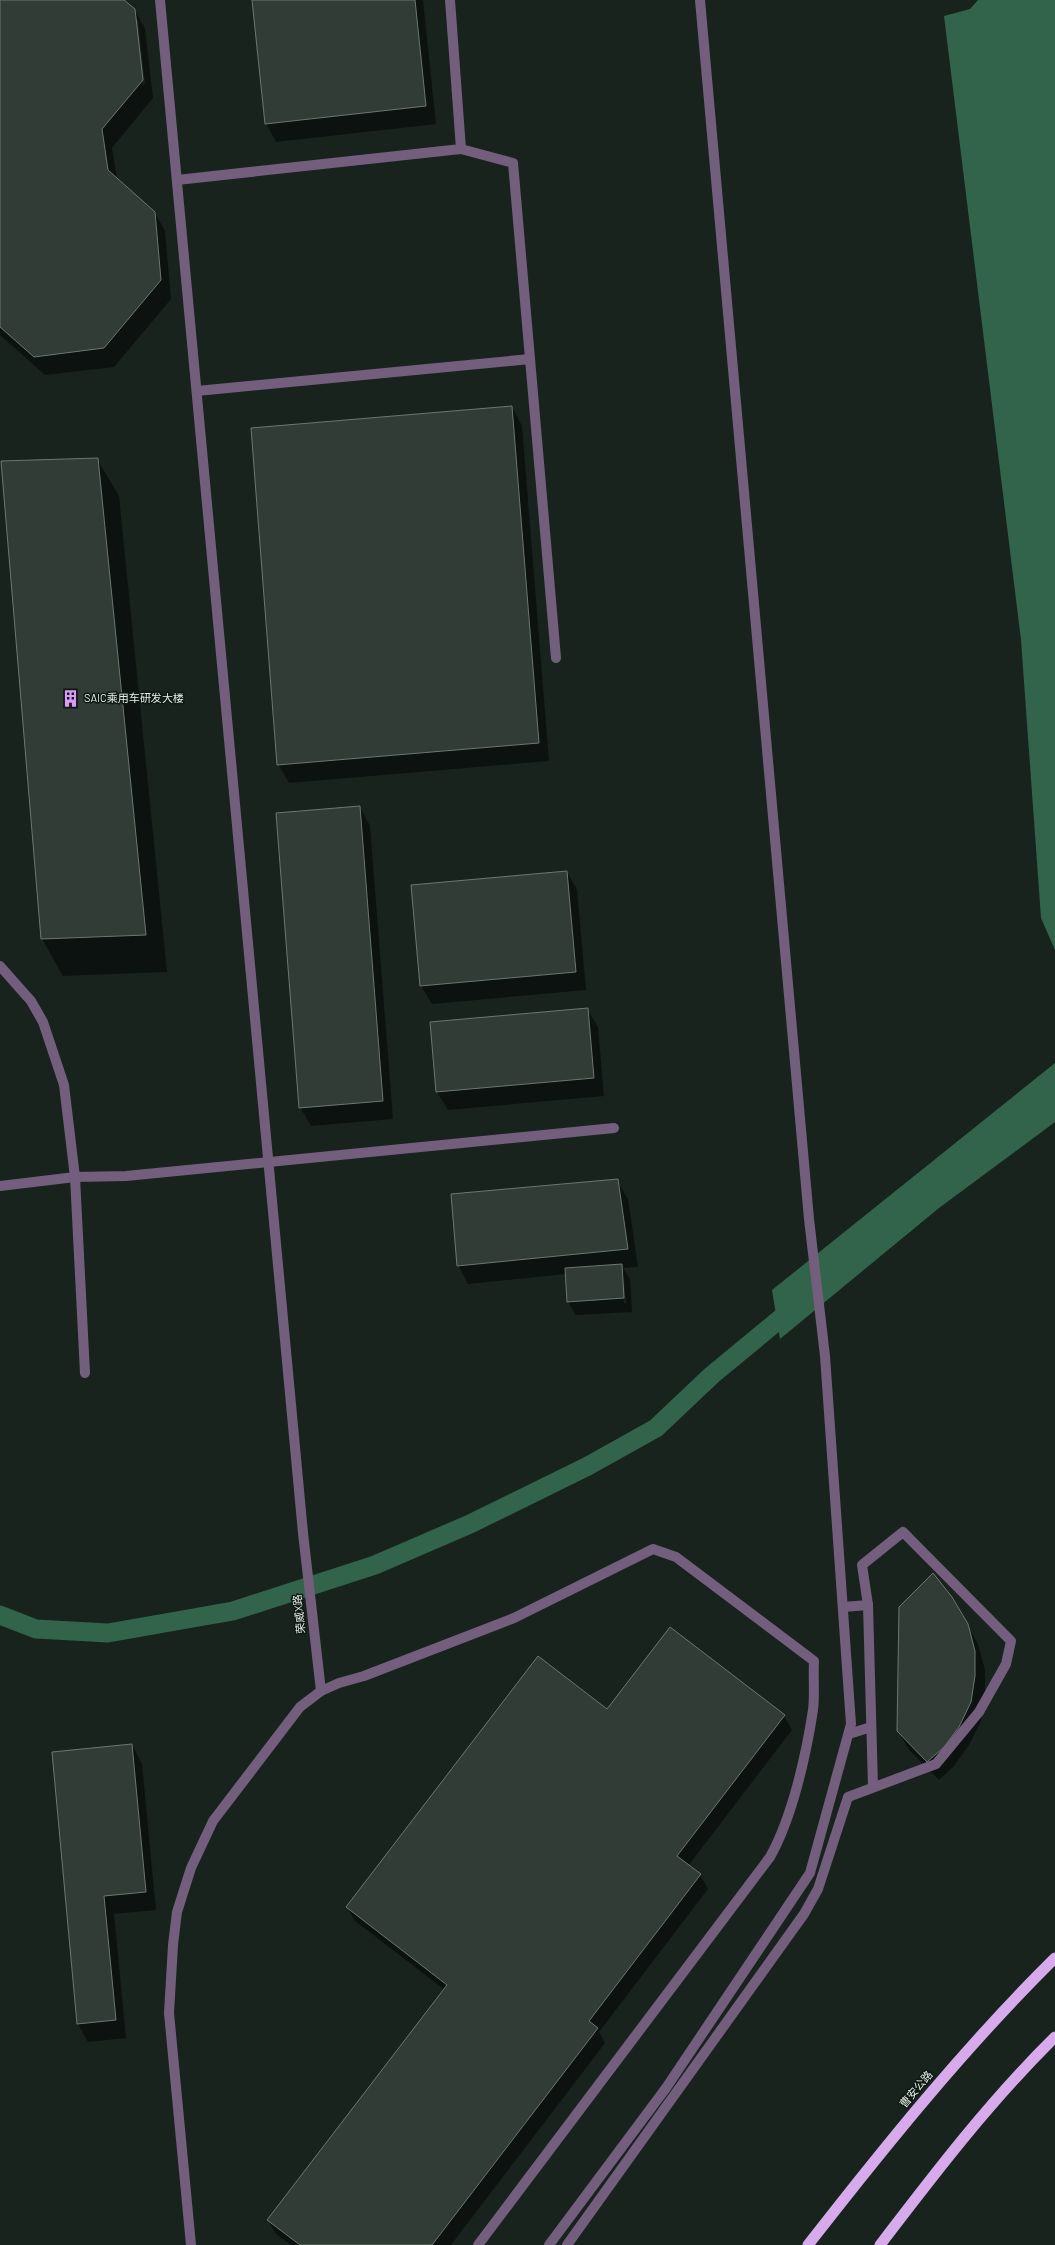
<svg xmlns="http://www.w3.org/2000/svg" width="1055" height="2245" font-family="Barlow,'Noto Sans SC',sans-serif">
	<rect width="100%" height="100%" fill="#18231d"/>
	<g fill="#32634b">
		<path d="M978,0h77v950l-14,-32 -20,-278 -77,-624 26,-7z"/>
		<path d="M1055,1063v59l-116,86 -159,131 -8,-49z"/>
	</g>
	<g fill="#0007" fill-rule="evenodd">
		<path d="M0,0h122l13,10 10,19 8,69 -41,50 5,31 38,34 10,18 6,68 -57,68 -69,8 -45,-40zM136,20h2l7,64 -2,1z"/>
		<path d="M253,0h170l13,124 -160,18 -10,-19z"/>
		<path d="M512,407l10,19 27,335 -260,22 -11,-19z"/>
		<path d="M97,459l22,37 48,476 -104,4 -21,-37z"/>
		<path d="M360,807l10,19 23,293 -82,7 -11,-19z"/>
		<path d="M567,872l10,18 9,100 -154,14 -11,-18z"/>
		<path d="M587,1009l11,18 6,69 -156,14 -11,-18z"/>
		<path d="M617,1181l11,18 10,68 -15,1 7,11 2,33 -56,3 -8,-13 -2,-28 -98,10 -10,-19zM622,1279h2l2,24h-2z"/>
		<path d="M951,1597l27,47 7,26v25l-4,26 -12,24 -15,21 -15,14 -30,-30 -11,-19z"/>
		<path d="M670,1629l114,87 8,14 -104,136 12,9 8,14 -109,143 6,11 -154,202h-160l-15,-11 -8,-14 177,-230 -90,-69 -8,-14 260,-197z"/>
		<path d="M132,1745l10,19 14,146 -42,4 12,124 -38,4 -10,-18z"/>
	</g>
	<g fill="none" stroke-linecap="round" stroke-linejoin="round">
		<path stroke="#32634b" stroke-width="19" d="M0,1615l36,14 72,4 125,-22 142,-46 95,-41 118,-58 68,-38 56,-53 86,-71"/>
	</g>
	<g fill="#303c35" stroke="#6b7871">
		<path d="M0,0h124l11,9 8,71 -41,49 6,41 47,42 6,68 -57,68 -70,9 -34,-30z"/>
		<path d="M252,0h163l11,106 -161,18z"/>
		<path d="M512,406l27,337 -262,22 -26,-337z"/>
		<path d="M98,458l48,477 -105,4 -40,-478z"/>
		<path d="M360,806l23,295 -84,7 -23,-295z"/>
		<path d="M567,871l9,101 -156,14 -9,-101z"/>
		<path d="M588,1008l6,70 -158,14 -6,-70z"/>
		<path d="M618,1179l10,70 -171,17 -6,-72z"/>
		<path d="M622,1264l2,34 -57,4 -2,-34z"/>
		<path d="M933,1573l19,24 16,27 7,27v25l-4,26 -12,25 -15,20 -17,15 -30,-31 2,-124z"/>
		<path d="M670,1627l115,88 -108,141 24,18 -112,147 9,7 -166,217h-132l-33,-25 180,-235 -101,-78 192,-251 69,53z"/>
		<path d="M132,1744l14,148 -42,4 12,124 -39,4 -25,-272z"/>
	</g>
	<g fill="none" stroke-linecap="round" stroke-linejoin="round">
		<g stroke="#745e7e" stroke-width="10">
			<path d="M160,0l143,1533 18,158"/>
			<path d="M461,149l52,14 43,495"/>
			<path d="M177,180l284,-31 -11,-149"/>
			<path d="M197,391l333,-32"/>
			<path d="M0,966l31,35 12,21 21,63 11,92 10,196"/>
			<path d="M0,1186l75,-9 51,-1 488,-48"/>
			<path d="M868,1605l5,182"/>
			<path d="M849,1734l22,-7"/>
			<path d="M191,2245l-22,-232 4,-68 4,-33 14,-44 22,-47 87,-114 21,-16 18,-8 25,-7 150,-58 139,-69 23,8 138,104c-1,16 1,33 -1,49 -7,46 -21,108 -43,147l-292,388"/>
			<path d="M549,2245l117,-157 144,-215 41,-149 -26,-368 -16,-137 -109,-1219"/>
			<path d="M567,2245l237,-331 14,-25 30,-92 88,-33 43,-52 27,-48 5,-23 -108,-109 -41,33 6,40 -25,2"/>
		</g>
		<g stroke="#d7aaec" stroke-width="11">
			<path d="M808,2245c78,-100 157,-198 247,-287"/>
			<path d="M880,2245c55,-72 110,-144 175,-208"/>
		</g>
	</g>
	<defs>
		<symbol id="building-bare" viewBox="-9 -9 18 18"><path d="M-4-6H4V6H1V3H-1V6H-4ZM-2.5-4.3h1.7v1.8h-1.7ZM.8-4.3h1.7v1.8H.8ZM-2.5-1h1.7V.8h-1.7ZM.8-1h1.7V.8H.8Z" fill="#da9af6" stroke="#0e1914" stroke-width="2.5" paint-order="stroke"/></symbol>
	</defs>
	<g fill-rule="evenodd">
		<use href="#building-bare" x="58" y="686" width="25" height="25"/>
	</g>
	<g text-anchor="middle" stroke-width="3" stroke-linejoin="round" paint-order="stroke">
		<g font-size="11" fill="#e4ece7" stroke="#0e1914" text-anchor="start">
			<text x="84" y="702">SAIC乘用车研发大楼</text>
		</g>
		<g font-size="11" fill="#e4ece7" stroke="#0e1914">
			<text transform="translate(299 1614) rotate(-96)" y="4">荣威X路</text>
			<text transform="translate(916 2089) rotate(-50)" y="4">曹安公路</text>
		</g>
	</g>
</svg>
